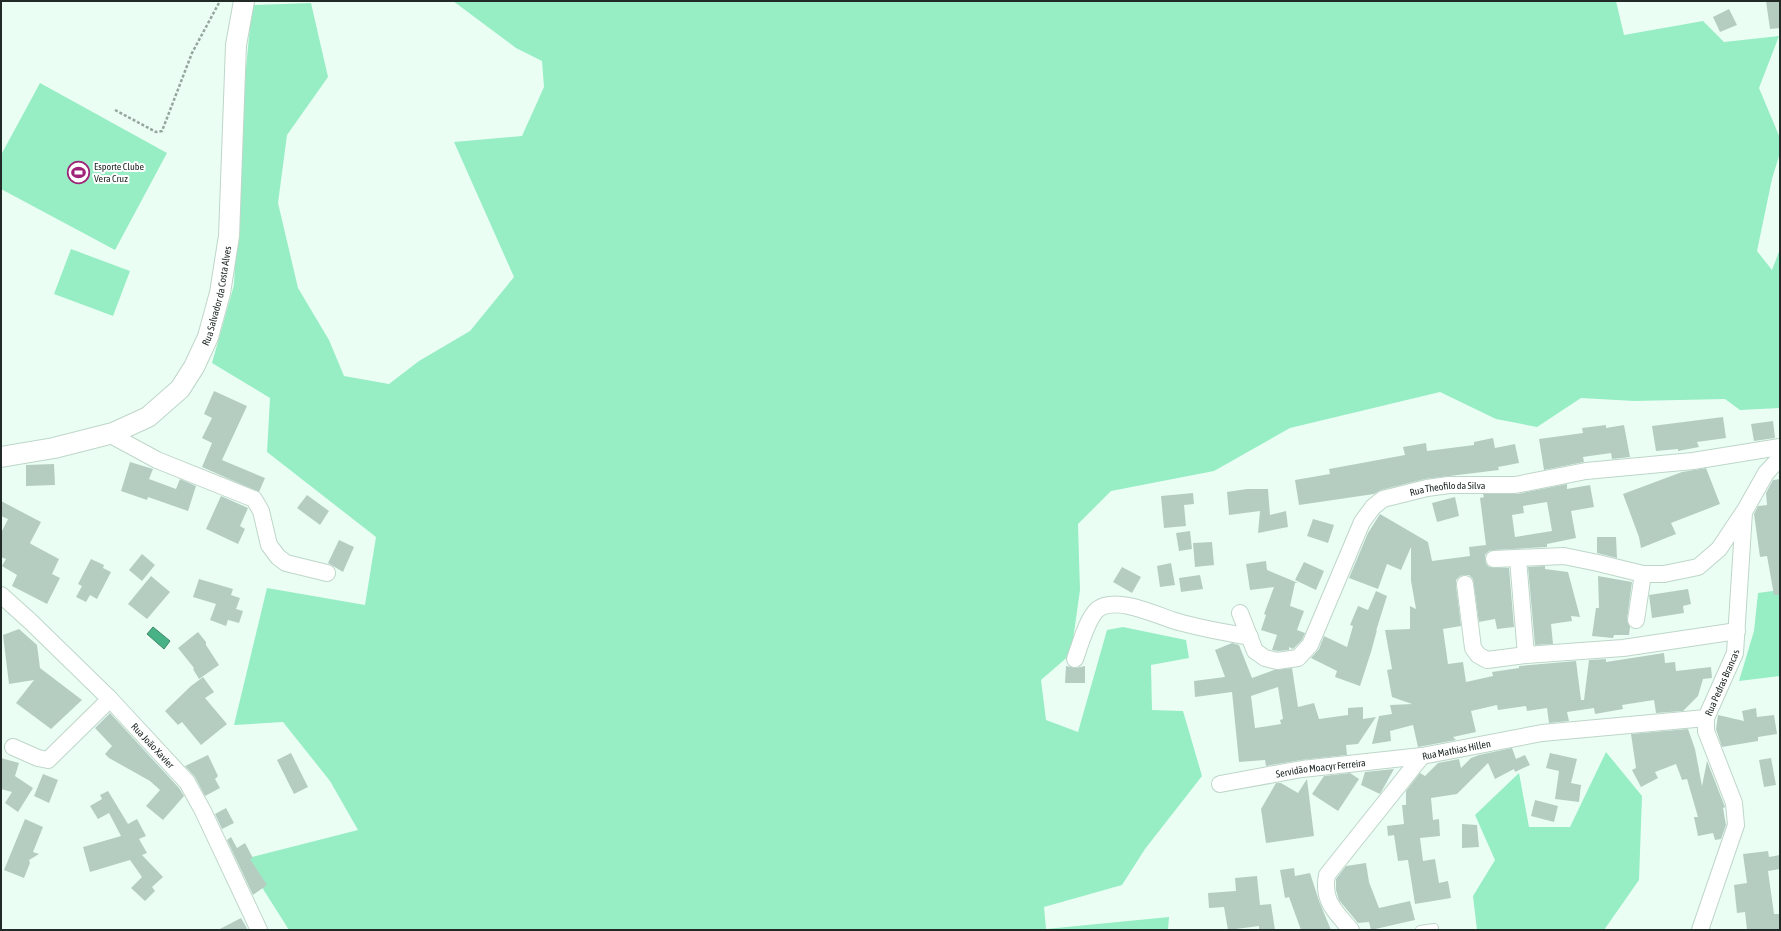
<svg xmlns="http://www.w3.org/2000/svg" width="1781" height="931" font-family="'Asap Condensed',sans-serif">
	<rect width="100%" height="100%" fill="#ebfef4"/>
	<g fill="#97eec5">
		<path d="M453,1h1163l8,34 79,-14 21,21 55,-6 -20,52 21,50v15l-8,26 -15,72 15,19 8,-21v159l-40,2 -15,-11 -91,2 -53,-3 -44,29 -41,-8 -56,-27 -150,36 -76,43 -103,20 -33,33 2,66 -9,64 -30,26 5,40 32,12 29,-102 16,-3 63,13 3,18 -38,7 1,45 31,1 19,65 -57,73 -23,36 -78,22 2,22 123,-12 -1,13h-879l-45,-71 114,-29 -28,-49 -47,-59 -49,3 33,-137 98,17 11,-68 -109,-85 3,-54 -58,-35 22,-78 8,-174 10,-106 59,-2 17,74 -41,58 -9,68 20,85 31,52 15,36 45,8 30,-23 51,-30 44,-54 -60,-135 68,-6 22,-49 -2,-26 -26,-13z"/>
		<path d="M40,83l127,70 -52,97 -114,-61v-34z"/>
		<path d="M71,249l59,22 -17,45 -59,-22z"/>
		<path d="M1780,590v86l-41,5 15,-50 4,-38z"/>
		<path d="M1606,752l36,44 -3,84 -35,50h-127l-4,-34 22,-36 -20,-45 44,-42 10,54h41z"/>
	</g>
	<path fill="#47b285" stroke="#3c8968" d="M153,627l17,14 -6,8 -17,-15z"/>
	<g fill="#b5cdc1" fill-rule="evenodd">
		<path d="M1766,1h14v27l-10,1z"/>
		<path d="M1729,9l8,16 -17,7 -7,-15z"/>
		<path d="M214,391l33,15 -25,54 43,18 -6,14 -57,-25 10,-24 -10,-5 10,-20 -8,-4z"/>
		<path d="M1723,417l3,21 -29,4 2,5 -21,4v-2l-22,2 -4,-25z"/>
		<path d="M1773,421l2,17 -21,3 -3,-17z"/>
		<path d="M1606,425v3l18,-3 6,32 -18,2 -1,-6 -28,4 1,5 -40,8 -5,-31 44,-6 -1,-5z"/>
		<path d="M1493,438l2,10 20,-4 4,19 -21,4 1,3 -74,9 -44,11 -7,4 -75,11 -4,-25 35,-6 -1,-5 76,-14 -2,-8 23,-4 1,8 47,-6v-3z"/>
		<path d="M130,462l23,7 -4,10 27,10 4,-10 16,7 -8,25 -40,-14 -1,3 -26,-9z"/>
		<path d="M54,464l1,21 -29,1v-21z"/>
		<path d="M1706,468l14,36 -49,19 5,11 -35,14 -2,-11 -16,-43 59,-22z"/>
		<path d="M1780,479v116h-6l-7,-39 -7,1 -6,-43 4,-8 9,-1 -1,-12 7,-13z"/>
		<path d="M1567,484v5l23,-4 4,22 -23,4 5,27 -29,6v3l-53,3 -5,1 -4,4 1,9 3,3 20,1 5,59 -17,2 -2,-10 -16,3 -6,-43 -4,-4h-5l-4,1 -4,4v5l5,41 -18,3 5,35 15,-2 3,20 27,-6 -1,-4 27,-4v-2l57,-5 5,39h3l5,-40 17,-1v3l58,-9 1,10 10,-1 1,9 35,-4 1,11 -9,1 -5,17 -15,15 -27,2 -2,-13 -32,5 1,4 -28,5 -1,-6 -27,4 2,9 -20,2 -2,-15 -20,3 -1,-5 -28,4 -1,-5 -26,6 5,21 -23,5 3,3 -38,7 -5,-22 -23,6 1,10 -19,3 7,-28 13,-2 -2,-9 22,-1 -20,-7 -5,-27 5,-1 -7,-39 25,-1v-23l6,3 -5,-28v-34l-10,23 -14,-6 -9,25 -29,-11 19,-45 12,-19 48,28 4,19 38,-5 -1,-9 17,-2 -6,-47 4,-1 -1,-3h34zM1547,502l5,29 -37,6 -3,-22 12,-2 -1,-7z"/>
		<path d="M1247,489h21l2,26 16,-4 2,16 -30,6 2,-22 -31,4 -2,-23z"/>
		<path d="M1193,493l1,11 -10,1 2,21 -22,2 -3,-32z"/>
		<path d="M307,495l22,16 -9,14 -23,-17z"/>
		<path d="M221,496l27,12 -8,18 5,3 -7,15 -32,-15z"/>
		<path d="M1455,497l4,19 -22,6 -5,-19z"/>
		<path d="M1,501l40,21 -11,21 1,1 28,15 -7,15 8,4 -13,26 -35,-18 5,-11 -15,-9 4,-7 -5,-2v-24l7,-14 -7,-3z"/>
		<path d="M1313,519l21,6 -6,18 -21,-7z"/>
		<path d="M1190,531l2,18 -13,2 -3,-18z"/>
		<path d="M1597,537h19l1,21 -20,-5z"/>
		<path d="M339,540l15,7 -11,25 -15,-9z"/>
		<path d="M1212,542l2,23 -19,2 -2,-24z"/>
		<path d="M142,554l13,11 -13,16 -13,-11z"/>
		<path d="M91,559l13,6 -1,3 8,4 -14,27 -7,-4 -4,7 -10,-5 6,-11 -4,-2z"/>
		<path d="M1266,561l1,9 31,13h-3l-5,23 14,5 -7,19 8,3 -3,7 -9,9 -4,-2v3l-11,1 -6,-1 5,-15 -16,-5 5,-15 -2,-1 10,-27 -24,3 -4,-26z"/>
		<path d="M1304,562l20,9 -8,19 -21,-10z"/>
		<path d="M1171,563l4,22 -15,2 -3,-21z"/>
		<path d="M1545,566v3l23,3 12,45 -9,-1 1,5 -21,3 2,20 -18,1 -7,-78z"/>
		<path d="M1122,567l19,10 -9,16 -19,-11z"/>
		<path d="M1200,575l3,14 -22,3 -2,-14z"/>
		<path d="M151,576l19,16 -23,27 -19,-15z"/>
		<path d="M1598,576l34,6 -5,37 3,8 -1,8h-15l-1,3 -21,-2 4,-28h3z"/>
		<path d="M199,579l34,10 -2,6 9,3 -4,11 7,2 -4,12 -11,-3 -2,6 -16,-6 6,-16 -23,-7z"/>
		<path d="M1688,589l3,15 -8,2 1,7 -32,5 -3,-23z"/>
		<path d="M1376,591l11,5 -11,35 1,-1 -6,22 -11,34 -25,-9 2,-6 -26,-13 8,-9 5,-13 23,11 6,-21 -3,-1 8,-19 10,4z"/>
		<path d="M19,629l18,16 3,23 42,32 -31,29 -35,-26 18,-23 -25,4 -6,-49z"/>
		<path d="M198,632l8,10v3l13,20 -20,14 -6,-10 1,-1 -16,-20z"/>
		<path d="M1232,643l7,2 13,33 22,-8 18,-2 6,39 16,-4 5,16 29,-4v-7l15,-1v12l13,-2 -18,27 -12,1 1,10 -46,5 -35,6 -1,-6 -26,2 -7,-70 -37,5 -1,-16 31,-4 -10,-27zM1278,687l5,32 -3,1 1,4 -26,4 -4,-32z"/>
		<path d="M1066,666l10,2 9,-2v17h-20z"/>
		<path d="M203,677l11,15 -9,6 22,26 -26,21 -19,-23 -4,3 -13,-14 26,-25z"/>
		<path d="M1756,708l1,9 17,-2 3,19 -19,3v4l-36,6 -6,-18 2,-14 26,6 -2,-10z"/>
		<path d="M110,713l69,75 5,8 -21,24 -17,-14 14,-16 -10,-9 -41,-23 -4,-4 7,-8 -17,-18z"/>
		<path d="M1688,729l7,20 7,37 5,-25 18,46 -2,1 3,17 -5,14 -6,1 -2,-7 -15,3 -4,-19h4l-11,-38 -5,1 -6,-16 -21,8 3,6 -17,9 -9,-17 4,-2 -5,-34z"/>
		<path d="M1512,748l4,11 9,-4 5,10 -15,7 -1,-3 -19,10 -7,-16 -31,31 -26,4 2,22 6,-1 1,17 -20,2 3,23 12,-2 4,24 9,-2 3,17 -36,6 -7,-44 -10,1 -4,-26 -6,1 -1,-10 17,-2 -2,-19h4v-14l14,-18 5,3 13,-13 21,-4 2,9 10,-10 8,-3z"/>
		<path d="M291,753l17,34 -14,7 -17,-34z"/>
		<path d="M1550,753l27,6 -6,24 10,2 -2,17 -24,-3 4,-28 -13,-3z"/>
		<path d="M208,755l10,21 -3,3 5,9 -15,8 -10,-19 -10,-11z"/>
		<path d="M1,758l18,5 -4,13 18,12 -15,24 -13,-9 7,-11 -11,-3z"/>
		<path d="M1771,758l5,27 -12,2 -5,-27z"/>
		<path d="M1394,769l-14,25 -19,-9 4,-13z"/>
		<path d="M1350,773l9,6 -21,32 -26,-17 12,-18z"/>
		<path d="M43,774l15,6 -9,23 -15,-7z"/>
		<path d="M1307,779l7,57 -48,7 -5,-34 15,-26h5l17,10z"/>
		<path d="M108,791l20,33 9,-5 9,17 -7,3 8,14 -5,2 21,22 -11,10 3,4 -10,10 -14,-13 11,-11 -12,-17 -40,12 -7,-25 38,-11 -12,-23 -11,6 -8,-13 12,-7 -2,-4z"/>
		<path d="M1535,800l23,6 -4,16 -23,-6z"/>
		<path d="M226,808l8,15 -12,6 -7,-15z"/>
		<path d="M25,819l18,8 -10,25 6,2 -10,6 1,3 -6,15 -20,-8z"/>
		<path d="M1462,824l15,1 2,22 -17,1z"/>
		<path d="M231,837l6,11 8,-5 8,15 -3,1 17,26 -14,10 -26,-55z"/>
		<path d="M1768,851l1,6 11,-2v14l-12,2 6,43h6v16h-33l-2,-18 -8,1 -3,-28 13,-2 -4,-29z"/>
		<path d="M1366,863l3,19 10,26 31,-7 5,19 -44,10 -2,-8 -11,1 -19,-23 -3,-10v-11l10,-13z"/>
		<path d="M1294,868l1,8 15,-3 9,28 12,29h-30l-12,-33 -4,1 -5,-28z"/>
		<path d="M1257,876l3,29 11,-1 4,26h-16v-4l-31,4 -4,-23 -15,1 -1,-15 28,-2 -1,-13z"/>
		<path d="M241,918l7,12h-30z"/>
	</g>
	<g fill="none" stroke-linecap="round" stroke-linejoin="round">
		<defs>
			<path id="service" d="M1420,930l14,-2"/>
			<g id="minor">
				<path d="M109,434l48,26 97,39 7,12 8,34 9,12 8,6 41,10"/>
				<path d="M1494,559l70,-3 34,7 45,11h21l34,-7 21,-18 24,-36"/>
				<path d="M1518,559l8,96"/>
				<path d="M1465,584l8,64 5,7 9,5 39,-5 97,-7 114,-17"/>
				<path id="s1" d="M1,595l30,27 79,77 77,83 16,29 56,119"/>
				<path id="s2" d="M1240,613l15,38 10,7 12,3 21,-3 12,-13 52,-123 11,-15 10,-8 44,-11 22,-3h66l71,-14 107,-10 87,-14"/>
				<path d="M1636,620l7,-46"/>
				<path d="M1075,659c5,-13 12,-41 23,-50 18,-13 56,5 74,11 25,8 52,12 78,17"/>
				<path d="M13,747l25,11 10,2 62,-61"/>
				<path id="s3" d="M1220,784l82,-15 120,-13 120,-23 164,-15"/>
				<path d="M1351,930c-16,-19 -29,-29 -24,-55l95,-119"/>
				<path id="s4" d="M1700,930l36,-105 -2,-22 -28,-72v-13l29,-65 9,-141 22,-39 14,-15"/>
			</g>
			<g id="tertiary">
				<path id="s5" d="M1,457l53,-9 59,-15 35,-16 32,-28 14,-22 14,-30 12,-44 9,-57 7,-191 8,-44"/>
			</g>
		</defs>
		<use href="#service" stroke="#bed6c9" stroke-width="10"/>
		<use href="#minor" stroke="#bed6c9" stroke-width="18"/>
		<use href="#tertiary" stroke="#bed6c9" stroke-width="22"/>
		<path stroke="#96a59e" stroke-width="2.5" stroke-dasharray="3 2" stroke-linecap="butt" d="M115,110l41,22 6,-1 30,-78 28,-52"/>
		<use href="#service" stroke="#fff" stroke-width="8"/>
		<use href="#minor" stroke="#fff" stroke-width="16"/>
		<use href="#tertiary" stroke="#fff" stroke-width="20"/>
	</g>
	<defs>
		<symbol id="stadium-ring" viewBox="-11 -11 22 22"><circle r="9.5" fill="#fff" stroke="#9e2379" stroke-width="1.5"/><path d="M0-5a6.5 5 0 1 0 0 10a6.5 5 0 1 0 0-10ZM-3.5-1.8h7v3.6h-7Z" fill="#9e2379"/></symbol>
	</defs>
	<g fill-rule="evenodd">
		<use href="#stadium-ring" x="66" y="160" width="25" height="25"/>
	</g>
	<g text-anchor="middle" stroke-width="4" stroke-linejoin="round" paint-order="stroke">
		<g font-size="10" fill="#212a26" stroke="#fff" text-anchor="start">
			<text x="94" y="170">Esporte Clube<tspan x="94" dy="12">Vera Cruz</tspan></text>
		</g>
		<g font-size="10" fill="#212a26" stroke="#fff">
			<text dy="4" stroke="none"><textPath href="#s5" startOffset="297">Rua Salvador da Costa Alves</textPath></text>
			<text dy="4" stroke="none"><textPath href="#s2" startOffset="335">Rua Theofilo da Silva</textPath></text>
			<text dy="4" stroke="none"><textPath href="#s4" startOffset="262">Rua Pedras Brancas</textPath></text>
			<text dy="4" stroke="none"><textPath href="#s1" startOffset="214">Rua João Xavier</textPath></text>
			<text dy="4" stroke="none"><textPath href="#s3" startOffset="239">Rua Mathias Hillen</textPath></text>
			<text dy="4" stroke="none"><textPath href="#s3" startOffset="102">Servidão Moacyr Ferreira</textPath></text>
		</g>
	</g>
	<rect width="1781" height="931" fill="none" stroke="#212a26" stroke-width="4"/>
</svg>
